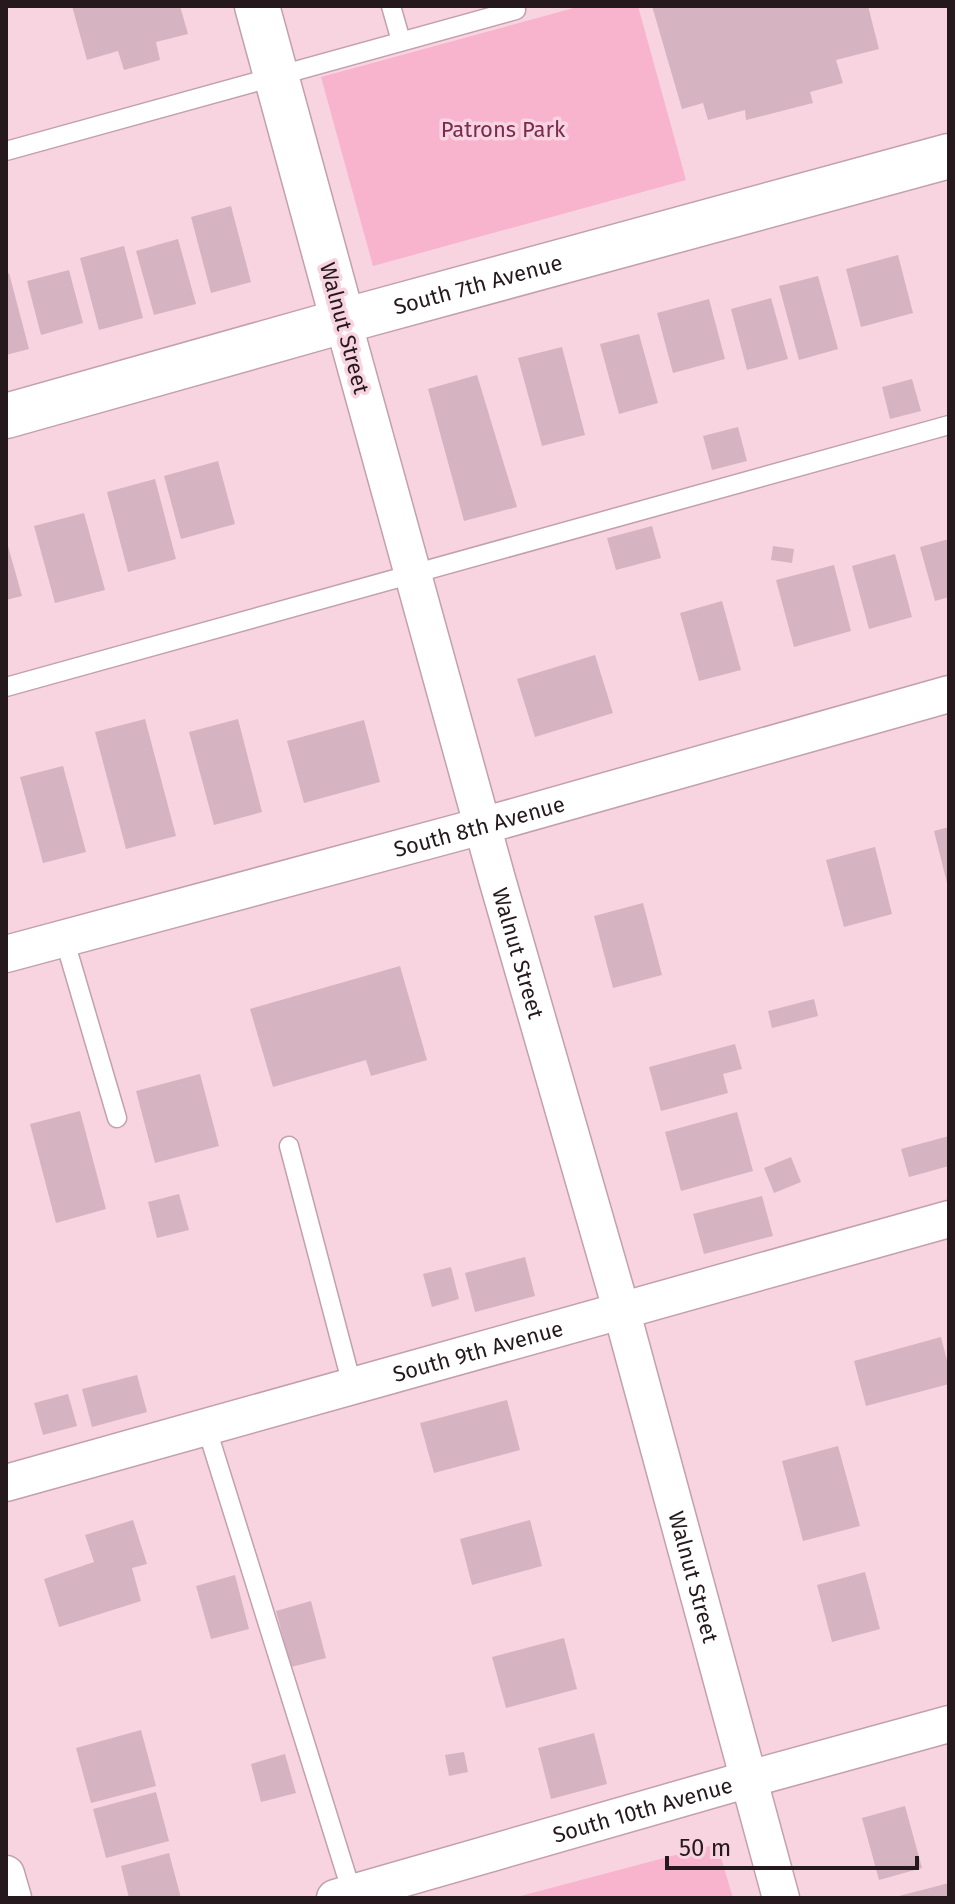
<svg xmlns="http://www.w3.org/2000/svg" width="955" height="1904" font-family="'Fira Sans',sans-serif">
	<rect width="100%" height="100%" fill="#f8d4e1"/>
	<g fill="#f8b3cd">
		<path d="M581,6h57l48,174 -313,86 -52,-189z"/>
		<path d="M717,1844l16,54h-220z"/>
	</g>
	<g fill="#d6b3c0">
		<path d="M72,6h108l8,28 -32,8 4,18 -36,10 -6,-19 -31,9z"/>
		<path d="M652,6h216l11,43 -43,11 7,23 -33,9 3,11 -67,17 -1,-10 -37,10 -5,-17 -21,6z"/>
		<path d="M231,206l20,76 -40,11 -20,-76z"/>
		<path d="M178,239l18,65 -42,11 -18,-64z"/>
		<path d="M124,246l19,72 -44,12 -19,-72z"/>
		<path d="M898,255l15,58 -52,14 -15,-58z"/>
		<path d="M69,270l14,53 -42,12 -14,-54z"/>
		<path d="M9,273l20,76 -23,6v-81z"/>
		<path d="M818,276l20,73 -39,11 -20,-74z"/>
		<path d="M771,298l17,61 -41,11 -16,-61z"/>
		<path d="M709,299l16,60 -52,14 -16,-60z"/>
		<path d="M639,334l19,69 -39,11 -19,-70z"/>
		<path d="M562,347l23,88 -43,11 -24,-88z"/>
		<path d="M477,375l40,132 -53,14 -36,-132z"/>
		<path d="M912,379l9,32 -31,8 -8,-32z"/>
		<path d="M738,427l9,34 -35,9 -9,-34z"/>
		<path d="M218,461l17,63 -54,15 -17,-63z"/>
		<path d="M155,479l21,80 -48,13 -21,-80z"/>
		<path d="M84,513l21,77 -50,13 -21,-77z"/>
		<path d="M652,526l9,32 -45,12 -9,-32z"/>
		<path d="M6,539l16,57 -16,4z"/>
		<path d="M949,539v58l-14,4 -15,-54z"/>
		<path d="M773,546l21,3 -2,14 -21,-3z"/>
		<path d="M895,554l17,63 -43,12 -17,-63z"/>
		<path d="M834,565l17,66 -57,16 -18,-67z"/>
		<path d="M722,601l19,69 -42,11 -19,-68z"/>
		<path d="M595,655l18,58 -78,24 -18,-58z"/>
		<path d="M145,719l31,117 -50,13 -31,-117z"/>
		<path d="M238,719l24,93 -48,13 -25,-93z"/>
		<path d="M364,720l16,62 -76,21 -17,-62z"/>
		<path d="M63,766l23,86 -43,11 -23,-86z"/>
		<path d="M949,827v60h-1l-14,-56z"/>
		<path d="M875,847l17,67 -48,13 -18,-67z"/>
		<path d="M643,903l19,72 -49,13 -19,-72z"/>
		<path d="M400,966l27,94 -56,16 -5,-16 -93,27 -23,-78z"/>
		<path d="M814,999l4,17 -46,12 -4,-17z"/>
		<path d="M735,1044l7,25 -19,5 5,19 -67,18 -12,-44z"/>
		<path d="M200,1074l19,72 -64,17 -19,-72z"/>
		<path d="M80,1111l26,98 -50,14 -26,-99z"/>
		<path d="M737,1112l16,59 -72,20 -16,-59z"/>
		<path d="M949,1136v30l-40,11 -8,-28z"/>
		<path d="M791,1157l10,25 -27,11 -10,-25z"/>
		<path d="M179,1194l10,36 -32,8 -9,-36z"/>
		<path d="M762,1196l11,40 -69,18 -11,-40z"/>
		<path d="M525,1257l10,39 -60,16 -10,-39z"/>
		<path d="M451,1267l8,32 -27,8 -9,-33z"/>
		<path d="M941,1337l8,31v16l-83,22 -12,-45z"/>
		<path d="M137,1375l10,37 -55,15 -10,-38z"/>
		<path d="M68,1394l9,32 -34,9 -9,-32z"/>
		<path d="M507,1400l13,50 -86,23 -14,-50z"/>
		<path d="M838,1446l22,80 -57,15 -21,-80z"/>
		<path d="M133,1520l14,44 -15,4 9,33 -82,26 -15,-48 50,-17 -9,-27z"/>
		<path d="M530,1520l12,46 -70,19 -12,-46z"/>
		<path d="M865,1572l15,57 -48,13 -15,-57z"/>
		<path d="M235,1575l14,54 -38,10 -15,-53z"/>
		<path d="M311,1601l15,57 -35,9 -15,-56z"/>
		<path d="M564,1638l13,51 -71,19 -14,-51z"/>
		<path d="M141,1730l15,56 -65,17 -15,-55z"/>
		<path d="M594,1733l13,51 -56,15 -13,-51z"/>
		<path d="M464,1752l4,20 -19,4 -4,-21z"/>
		<path d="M285,1754l11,39 -35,9 -10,-38z"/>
		<path d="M156,1792l13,49 -63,17 -13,-49z"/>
		<path d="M905,1806l17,62 -43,12 -17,-62z"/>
		<path d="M169,1853l12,45h-52l-8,-32z"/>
		<path d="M949,1883v15h-54v-1z"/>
	</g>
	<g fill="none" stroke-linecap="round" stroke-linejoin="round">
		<defs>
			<g id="lane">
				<path d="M391,6l10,35"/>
				<path d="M6,151l510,-141"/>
				<path d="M6,687l943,-262"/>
				<path d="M64,938l53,180"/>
				<path d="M289,1146l63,239"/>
				<path d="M206,1426l146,467"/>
			</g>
			<g id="street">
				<path id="s1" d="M343,321l154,558 124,430 160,589"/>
				<path id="s2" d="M6,954l476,-128 467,-132"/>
				<path id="s3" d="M6,1483l943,-264"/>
				<path d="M6,1874l7,24"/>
				<path id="s4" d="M335,1898l414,-119 200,-55"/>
			</g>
			<g id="secondary">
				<path d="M257,6l86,315"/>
				<path id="s5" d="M6,416l337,-95 606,-165"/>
			</g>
		</defs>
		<use href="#lane" stroke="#c3a0ad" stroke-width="21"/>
		<use href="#street" stroke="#c3a0ad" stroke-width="39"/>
		<use href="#secondary" stroke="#c3a0ad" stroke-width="47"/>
		<use href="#lane" stroke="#fff" stroke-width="18"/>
		<use href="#street" stroke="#fff" stroke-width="36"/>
		<use href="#secondary" stroke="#fff" stroke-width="44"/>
	</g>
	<g text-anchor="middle" stroke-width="7" stroke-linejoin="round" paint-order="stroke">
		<g font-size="22" fill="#7b2b50" stroke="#f8d4e1">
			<text x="503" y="137">Patrons Park</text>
		</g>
		<g font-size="22" fill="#26191e" stroke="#f8d4e1">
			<text dy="8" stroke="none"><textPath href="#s5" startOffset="490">South 7th Avenue</textPath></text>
			<text transform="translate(345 328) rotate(75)" y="8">Walnut Street</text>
			<text dy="8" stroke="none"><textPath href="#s2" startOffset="490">South 8th Avenue</textPath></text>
			<text dy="8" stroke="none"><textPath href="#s1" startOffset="656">Walnut Street</textPath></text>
			<text dy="8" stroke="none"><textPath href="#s3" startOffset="490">South 9th Avenue</textPath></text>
			<text dy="8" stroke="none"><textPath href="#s1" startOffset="1304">Walnut Street</textPath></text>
			<text dy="8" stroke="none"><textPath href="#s4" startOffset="320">South 10th Avenue</textPath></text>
		</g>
	</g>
	<rect width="955" height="1904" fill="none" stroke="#26191e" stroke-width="16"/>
	<path d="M667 1856v12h250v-12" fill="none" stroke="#26191e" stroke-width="4"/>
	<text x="679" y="1856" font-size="24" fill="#26191e" stroke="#f8d4e1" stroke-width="6" paint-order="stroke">50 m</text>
</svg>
